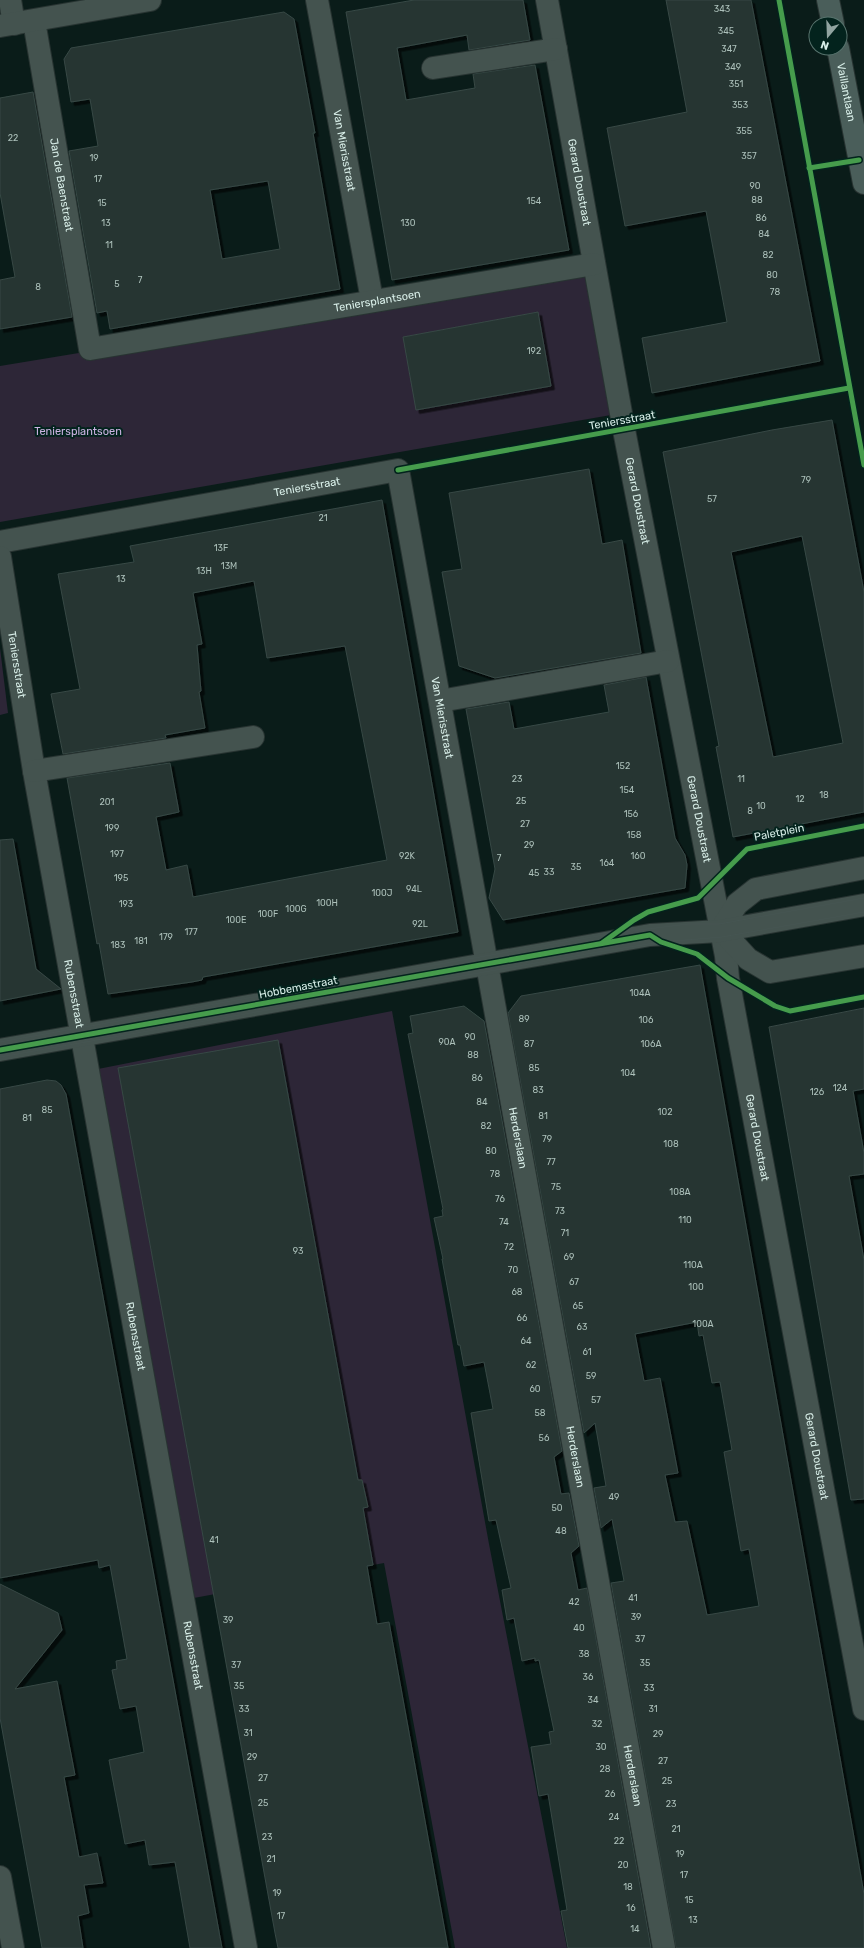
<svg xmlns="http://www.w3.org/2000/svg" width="864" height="1948" font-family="Rubik,sans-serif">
	<defs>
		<filter id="shadow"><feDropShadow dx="3.5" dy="3.5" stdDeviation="0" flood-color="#0009"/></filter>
	</defs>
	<rect width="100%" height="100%" fill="#0a1c19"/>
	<g fill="#2d2637">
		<path d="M587,269l24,146 -611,107v-156z"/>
		<path d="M0,648l8,65 -8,2z"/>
		<path d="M392,1011l97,533 78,404h-112l-71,-385 -201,37 -85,-531z"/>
	</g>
	<g fill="#263532" stroke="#374845" fill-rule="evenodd" filter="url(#shadow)">
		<path d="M414,0h109l7,40 -61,10 -2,-15 -70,13 9,52 69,-12 -2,-14 62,-9 34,185 -177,30 -46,-268z"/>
		<path d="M666,0h85l69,361 -168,32 -10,-55 85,-16 -21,-111 -81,15 -18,-98 80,-16z"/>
		<path d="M284,12l10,7 21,114h-2l27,156 -230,40 -3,-18 -10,2 -28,-162 29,-5 -8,-47 -19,3 -7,-43 7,-11zM268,181l12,68 -58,10 -12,-69z"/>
		<path d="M33,92l39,225 -72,12v-49l15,-3 -15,-84v-95z"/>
		<path d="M538,312l13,74 -135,24 -13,-73z"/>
		<path d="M832,420l32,172v220l-131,25 -17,-90 3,-1 -56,-294 109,-22zM802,536l41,207 -70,14 -42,-205z"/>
		<path d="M589,469l13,75 20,-4 19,113 -146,25 -36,-12 -17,-94 20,-3 -13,-76z"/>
		<path d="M382,500l76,432 -255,45 -1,3 -10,2 -84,12 -9,-51 -2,1 -30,-166 103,-15 9,49 -23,5 10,53 21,-5 6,32 194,-37 -42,-214 -78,12 -13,-77 -61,12 9,51 -5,1 4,46 -2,1 6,36 -40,7 1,3 -103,16 -12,-60 29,-5 -22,-115 76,-12 -4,-16z"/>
		<path d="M646,677l29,161 10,17 2,10 -2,23 -182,32 -14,-22 6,-29 -29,-160 43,-7 5,27 95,-17 -5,-27z"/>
		<path d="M13,839l23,130 25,20 -61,12v-161z"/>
		<path d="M700,965l164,929v54h-188l-65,-365 13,-2 -12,-62 -11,9 -7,-40 12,-2 -11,-63 -11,10 -76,-420 13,-17zM697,1322l2,14 4,-1 9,48 8,-1 12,68 -8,2 17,99 8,-2 10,57 -52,9 -20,-94 -12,1 -10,-47 13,-2 -18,-95 -16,3 -9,-47z"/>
		<path d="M464,1006l20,15 78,430 -8,6 7,37 8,-1 10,53 -8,7 7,37 9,-2 64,360h-83l-7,-37 6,-1 -19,-116 -9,2 -8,-49 20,-3 -2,-12 5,-1 -15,-71 -4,1v-3l-13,3 -8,-43 -7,2 -5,-30 9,-2 -15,-68 -7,1 -18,-108 22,-4 -9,-47 -20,4 -4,-21h-2l-16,-86h1l-9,-41 9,-2 -1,-6 1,-1 -35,-175 5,-1 -3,-17z"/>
		<path d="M864,1008v81l-11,2 11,62v21l-15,2 15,84v239l-13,1 -82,-473z"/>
		<path d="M278,1040l80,440h4l6,27 -5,1 10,57 -6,1 10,58 12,-2 59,326h-170l-3,-15 -157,-865z"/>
		<path d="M47,1080l9,1 5,4 5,9 156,854h-32l-15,-86 -26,3 -4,-25 -20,4 -16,-84 35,-8 -8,-46 -16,3 -8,-39 5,-1 -1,-8 11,-2 -17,-94 -11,3 -1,-8 -98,18v-489z"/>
		<path d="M0,1584l58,29 4,17 -47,59 42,-8 18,94 -11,2 15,80 18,-4 6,30 -19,2 5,28 -11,3 5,32h-41l-42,-230z"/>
	</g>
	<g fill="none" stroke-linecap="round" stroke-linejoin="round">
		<defs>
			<g id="minor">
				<path d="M10,0l4,24"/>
				<path id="s1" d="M317,0l55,300"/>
				<path id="s2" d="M547,0l77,430 102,526 2,22 136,731"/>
				<path id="s3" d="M34,21l56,328 504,-85"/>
				<path d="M0,26l150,-26"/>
				<path d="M433,68l123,-19"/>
				<path id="s4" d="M0,542l398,-72 266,1478"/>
				<path id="s5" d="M0,557l34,214 212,1177"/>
				<path d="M440,701l228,-40"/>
				<path d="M34,771l219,-34"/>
				<path d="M720,931l17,-27 19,-15 108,-21"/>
				<path d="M720,931l7,5 21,23 22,13 94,-16"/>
				<path d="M0,1050l650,-115 70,-4 144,-26"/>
				<path d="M0,1877l13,71"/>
			</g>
			<g id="major">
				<path d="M828,0l5,24"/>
				<path id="s6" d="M838,48l26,135"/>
			</g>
		</defs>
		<use href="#minor" stroke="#283432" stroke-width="24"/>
		<use href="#major" stroke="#283432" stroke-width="24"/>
		<use href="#minor" stroke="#44534f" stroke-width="22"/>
		<use href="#major" stroke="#4a5e5a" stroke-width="22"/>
		<g stroke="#465552" stroke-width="1">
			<path d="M0,1042l615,-109 73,-9h31l145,-26"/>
			<path d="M0,1057l604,-106 57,-9 61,-5 142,-25"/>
		</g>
		<defs>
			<g id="cycleway">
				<path d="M779,0l85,465"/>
				<path d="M809,168l50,-8"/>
				<path d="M398,470l451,-82"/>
				<path d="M602,943l32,-23 14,-8 50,-14 49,-49 117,-23"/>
				<path d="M0,1050l650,-115 11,7 36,12 31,24 47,28 15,5 74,-14"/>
			</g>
		</defs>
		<use href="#cycleway" stroke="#03231d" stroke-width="8"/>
		<use href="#cycleway" stroke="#469c4c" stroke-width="5"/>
	</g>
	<g text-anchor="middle" stroke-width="4" stroke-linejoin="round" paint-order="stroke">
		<g font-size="9" fill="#acc0ba">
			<text x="722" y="12">343</text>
			<text x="726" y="34">345</text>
			<text x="729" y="52">347</text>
			<text x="733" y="70">349</text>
			<text x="736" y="87">351</text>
			<text x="740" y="108">353</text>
			<text x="744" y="134">355</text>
			<text x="13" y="141">22</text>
			<text x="749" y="159">357</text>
			<text x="94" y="161">19</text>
			<text x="98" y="182">17</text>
			<text x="755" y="189">90</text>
			<text x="757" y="203">88</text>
			<text x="534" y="204">154</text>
			<text x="102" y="206">15</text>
			<text x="761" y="221">86</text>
			<text x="106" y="226">13</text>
			<text x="408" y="226">130</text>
			<text x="764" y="237">84</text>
			<text x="109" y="248">11</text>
			<text x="768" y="258">82</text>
			<text x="772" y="278">80</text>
			<text x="140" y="283">7</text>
			<text x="117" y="287">5</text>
			<text x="38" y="290">8</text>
			<text x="775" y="295">78</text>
			<text x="534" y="354">192</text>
			<text x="806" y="483">79</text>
			<text x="712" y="502">57</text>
			<text x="323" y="521">21</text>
			<text x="221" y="551">13F</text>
			<text x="229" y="569">13M</text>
			<text x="204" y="574">13H</text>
			<text x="121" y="582">13</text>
			<text x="623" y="769">152</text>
			<text x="517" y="782">23</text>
			<text x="741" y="782">11</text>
			<text x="627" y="793">154</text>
			<text x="824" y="798">18</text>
			<text x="800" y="802">12</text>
			<text x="521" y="804">25</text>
			<text x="107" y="805">201</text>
			<text x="761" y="809">10</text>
			<text x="750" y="814">8</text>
			<text x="631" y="817">156</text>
			<text x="525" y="827">27</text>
			<text x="112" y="831">199</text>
			<text x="634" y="838">158</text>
			<text x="529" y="848">29</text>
			<text x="117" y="857">197</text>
			<text x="407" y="859">92K</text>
			<text x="638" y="859">160</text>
			<text x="499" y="861">7</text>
			<text x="607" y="866">164</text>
			<text x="576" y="870">35</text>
			<text x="549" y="875">33</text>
			<text x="534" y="876">45</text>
			<text x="121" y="881">195</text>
			<text x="414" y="892">94L</text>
			<text x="382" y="896">100J</text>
			<text x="327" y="906">100H</text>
			<text x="126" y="907">193</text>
			<text x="296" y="912">100G</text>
			<text x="268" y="917">100F</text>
			<text x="236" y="923">100E</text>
			<text x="420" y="927">92L</text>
			<text x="191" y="935">177</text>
			<text x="166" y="940">179</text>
			<text x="141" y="944">181</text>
			<text x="118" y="948">183</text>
			<text x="640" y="996">104A</text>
			<text x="524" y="1022">89</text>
			<text x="646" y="1023">106</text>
			<text x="470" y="1040">90</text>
			<text x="447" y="1045">90A</text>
			<text x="529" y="1047">87</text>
			<text x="651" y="1047">106A</text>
			<text x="473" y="1058">88</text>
			<text x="534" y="1071">85</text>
			<text x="628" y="1076">104</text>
			<text x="477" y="1081">86</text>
			<text x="840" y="1091">124</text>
			<text x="538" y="1093">83</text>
			<text x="817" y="1095">126</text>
			<text x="482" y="1105">84</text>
			<text x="47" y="1113">85</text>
			<text x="665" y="1115">102</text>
			<text x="543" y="1119">81</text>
			<text x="27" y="1121">81</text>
			<text x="486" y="1129">82</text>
			<text x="547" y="1142">79</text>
			<text x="671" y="1147">108</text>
			<text x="491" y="1154">80</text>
			<text x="551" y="1165">77</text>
			<text x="495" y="1177">78</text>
			<text x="556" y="1190">75</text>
			<text x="680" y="1195">108A</text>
			<text x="500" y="1202">76</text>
			<text x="560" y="1214">73</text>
			<text x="685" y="1223">110</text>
			<text x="504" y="1225">74</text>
			<text x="565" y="1236">71</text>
			<text x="509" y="1250">72</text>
			<text x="298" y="1254">93</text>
			<text x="569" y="1260">69</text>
			<text x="693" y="1268">110A</text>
			<text x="513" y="1273">70</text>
			<text x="574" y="1285">67</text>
			<text x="696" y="1290">100</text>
			<text x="517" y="1295">68</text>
			<text x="578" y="1309">65</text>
			<text x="522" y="1321">66</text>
			<text x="703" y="1327">100A</text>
			<text x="582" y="1330">63</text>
			<text x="526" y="1344">64</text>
			<text x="587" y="1355">61</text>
			<text x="531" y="1368">62</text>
			<text x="591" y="1379">59</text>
			<text x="535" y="1392">60</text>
			<text x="596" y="1403">57</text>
			<text x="540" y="1416">58</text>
			<text x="544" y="1441">56</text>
			<text x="614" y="1500">49</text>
			<text x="557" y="1511">50</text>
			<text x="561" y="1534">48</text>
			<text x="214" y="1543">41</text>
			<text x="633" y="1601">41</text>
			<text x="574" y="1605">42</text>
			<text x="636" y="1620">39</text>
			<text x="228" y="1623">39</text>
			<text x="579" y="1631">40</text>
			<text x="640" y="1642">37</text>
			<text x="584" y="1657">38</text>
			<text x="645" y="1666">35</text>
			<text x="236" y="1668">37</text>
			<text x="588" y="1680">36</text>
			<text x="239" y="1689">35</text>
			<text x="649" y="1691">33</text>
			<text x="593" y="1703">34</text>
			<text x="244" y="1712">33</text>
			<text x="653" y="1712">31</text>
			<text x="597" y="1727">32</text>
			<text x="248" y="1736">31</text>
			<text x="658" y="1737">29</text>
			<text x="601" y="1750">30</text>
			<text x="252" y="1760">29</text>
			<text x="663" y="1764">27</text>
			<text x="605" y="1772">28</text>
			<text x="263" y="1781">27</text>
			<text x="667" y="1784">25</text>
			<text x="610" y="1797">26</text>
			<text x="263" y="1806">25</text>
			<text x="671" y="1807">23</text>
			<text x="614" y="1820">24</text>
			<text x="676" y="1832">21</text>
			<text x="267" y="1840">23</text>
			<text x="619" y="1844">22</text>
			<text x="680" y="1857">19</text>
			<text x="271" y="1862">21</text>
			<text x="623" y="1868">20</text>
			<text x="684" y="1878">17</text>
			<text x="628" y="1890">18</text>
			<text x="277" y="1896">19</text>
			<text x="689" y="1903">15</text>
			<text x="631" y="1911">16</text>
			<text x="281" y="1919">17</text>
			<text x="693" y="1923">13</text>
			<text x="635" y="1932">14</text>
		</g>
		<g font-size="11" fill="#d8eee8" stroke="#03231d">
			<text dy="4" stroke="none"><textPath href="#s6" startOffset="45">Vaillantlaan</textPath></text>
			<text dy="4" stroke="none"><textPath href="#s1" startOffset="153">Van Mierisstraat</textPath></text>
			<text dy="4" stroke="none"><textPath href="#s2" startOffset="185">Gerard Doustraat</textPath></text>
			<text dy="4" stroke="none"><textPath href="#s3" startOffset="166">Jan de Baenstraat</textPath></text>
			<text dy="4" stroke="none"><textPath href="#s3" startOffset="624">Teniersplantsoen</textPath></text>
			<text transform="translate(622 420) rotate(-10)" y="4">Teniersstraat</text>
			<text dy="4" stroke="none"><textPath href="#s4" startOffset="312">Teniersstraat</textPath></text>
			<text dy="4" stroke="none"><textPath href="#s2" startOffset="509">Gerard Doustraat</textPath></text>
			<text dy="4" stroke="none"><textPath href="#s5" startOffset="109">Teniersstraat</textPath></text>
			<text dy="4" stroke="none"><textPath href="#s4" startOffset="656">Van Mierisstraat</textPath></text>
			<text dy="4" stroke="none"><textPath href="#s2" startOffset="833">Gerard Doustraat</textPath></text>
			<text transform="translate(779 832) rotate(-11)" y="4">Paletplein</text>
			<text transform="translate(298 987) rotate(-11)" y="4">Hobbemastraat</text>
			<text dy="4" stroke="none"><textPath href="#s5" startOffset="443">Rubensstraat</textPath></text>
			<text dy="4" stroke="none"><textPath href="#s4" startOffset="1083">Herderslaan</textPath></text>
			<text dy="4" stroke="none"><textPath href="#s2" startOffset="1157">Gerard Doustraat</textPath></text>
			<text dy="4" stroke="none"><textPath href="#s5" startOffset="791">Rubensstraat</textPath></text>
			<text dy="4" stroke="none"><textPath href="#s4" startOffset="1407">Herderslaan</textPath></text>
			<text dy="4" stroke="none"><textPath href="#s2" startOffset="1481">Gerard Doustraat</textPath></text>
			<text dy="4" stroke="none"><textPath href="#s5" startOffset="1115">Rubensstraat</textPath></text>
			<text dy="4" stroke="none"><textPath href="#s4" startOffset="1731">Herderslaan</textPath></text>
		</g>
		<g font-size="11" fill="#ccb3e2" stroke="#03231d">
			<text x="78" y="435">Teniersplantsoen</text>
		</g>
	</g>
	<g transform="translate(828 36) rotate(199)"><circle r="19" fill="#03231d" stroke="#58746e"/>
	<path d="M0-3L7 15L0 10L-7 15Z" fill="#90a4a0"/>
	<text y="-6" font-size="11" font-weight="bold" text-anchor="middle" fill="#d8eee8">N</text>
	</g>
</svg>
